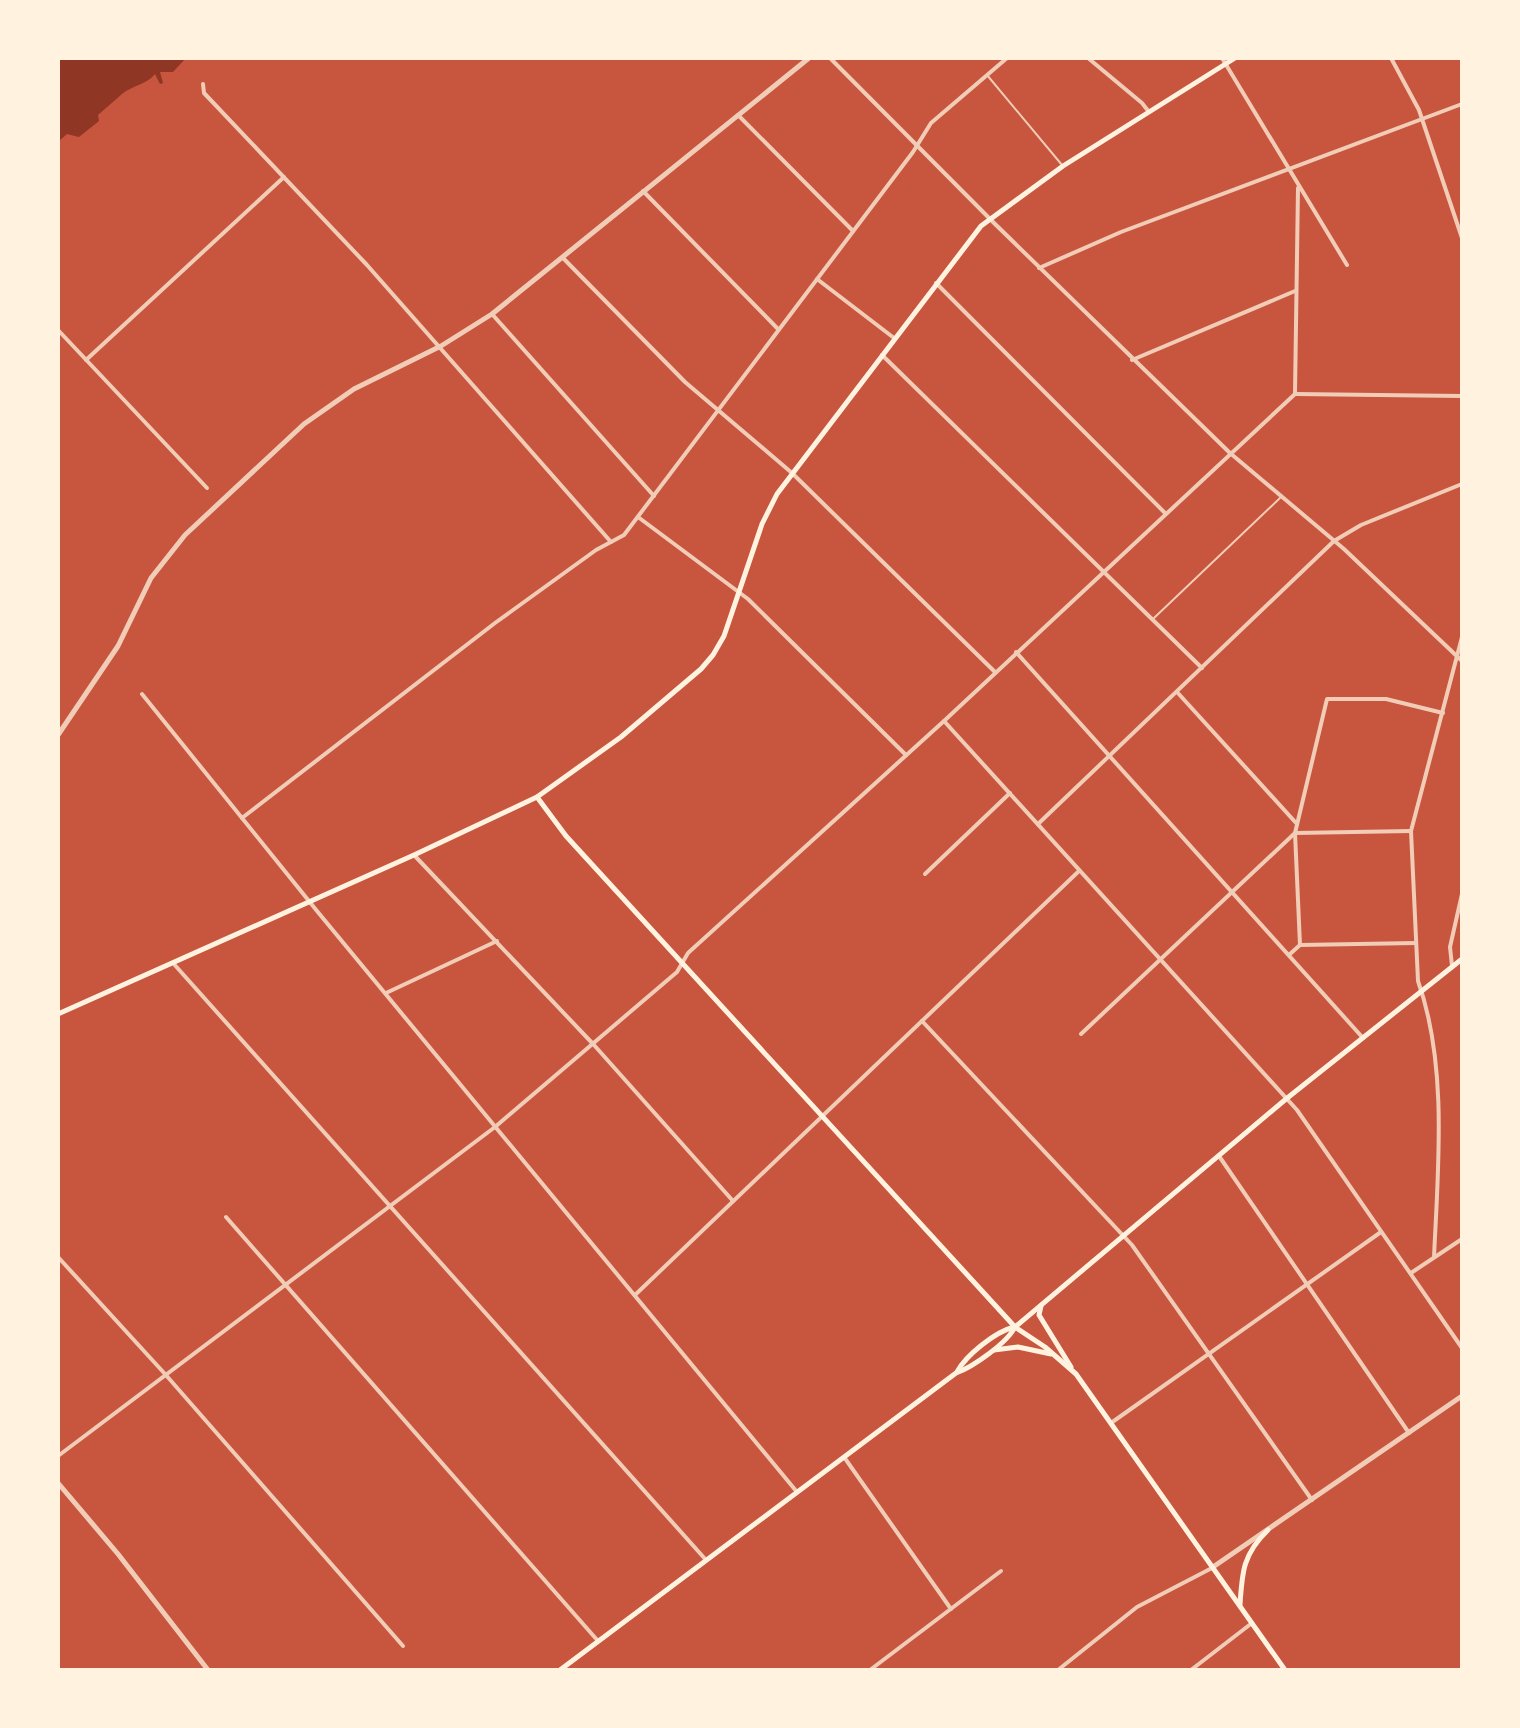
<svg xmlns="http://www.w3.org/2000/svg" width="1520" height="1728" font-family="'Times New Roman',serif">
	<rect width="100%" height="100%" fill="#c8553d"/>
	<path fill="#8f3625" d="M58,58h128l-13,14h-13l3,11 -3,1 -5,-10c-9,11 -22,11 -33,20 -8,7 -16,14 -24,21l1,6 -20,16 -12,-3 -9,8z"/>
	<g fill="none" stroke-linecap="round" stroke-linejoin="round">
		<g stroke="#f1ccb7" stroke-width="2">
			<path d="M987,75l75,90"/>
			<path d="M1154,618l126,-120"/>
		</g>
		<g stroke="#f1ccb7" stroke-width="4">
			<path d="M830,58l165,166 235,229 114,96 118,112"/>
			<path d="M1088,58l54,45 7,9"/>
			<path d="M1222,58l125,207"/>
			<path d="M1391,58l28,52 43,128"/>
			<path d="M203,84l1,9 163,172 244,277"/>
			<path d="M738,115l115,116"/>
			<path d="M643,191l135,138"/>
			<path d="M563,258l122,124 107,91 203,199"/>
			<path d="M1039,268l82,-36 341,-128"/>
			<path d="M817,279l77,59"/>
			<path d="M936,283l229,230"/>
			<path d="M492,314l162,182"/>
			<path d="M58,330l149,158"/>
			<path d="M882,355l320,313"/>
			<path d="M86,360l198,-183"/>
			<path d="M1132,360l163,-69"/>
			<path d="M1295,394l3,-206"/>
			<path d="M1295,394l167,2"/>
			<path d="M638,517l110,82 158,156"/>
			<path d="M1016,652l347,386"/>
			<path d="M1177,692l120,132"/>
			<path d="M142,694l175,217 480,581"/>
			<path d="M944,721l353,389 165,238"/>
			<path d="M242,818l253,-195 101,-73 28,-15 289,-383 18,-29 76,-65"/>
			<path d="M1038,824l296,-283 27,-16 101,-41"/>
			<path d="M414,855l180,190 139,156"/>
			<path d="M925,874l85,-81"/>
			<path d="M1300,945l116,-2"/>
			<path d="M1290,954l10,-9 -5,-112 32,-134h59l57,14"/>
			<path d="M173,963l533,597"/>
			<path d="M1452,966l-2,-19 12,-53"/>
			<path d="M386,993l111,-52"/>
			<path d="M922,1021l210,224 180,255"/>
			<path d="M1081,1034l214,-201 116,-2"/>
			<path d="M1219,1156l190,277"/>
			<path d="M226,1217l372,424"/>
			<path d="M58,1257l107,117 238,272"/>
			<path d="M1434,1257c4,-88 14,-192 -16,-276l-7,-150 51,-194"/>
			<path d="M1411,1273l51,-34"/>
			<path d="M635,1295l444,-424"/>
			<path d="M1111,1423l270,-191"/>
			<path d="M58,1456l437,-329 182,-155 11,-19 256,-232 351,-327"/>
			<path d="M844,1457l107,152"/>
			<path d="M870,1670l131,-99"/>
			<path d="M1058,1670l79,-63 75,-39"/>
			<path d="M1191,1670l61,-47"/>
		</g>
		<g stroke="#f1ccb7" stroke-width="5">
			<path d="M58,735l60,-89 33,-68 34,-43 119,-111 50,-35 87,-43 51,-32 317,-256"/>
			<path d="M58,1483l60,71 90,116"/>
			<path d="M1213,1567l249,-171"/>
		</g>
		<g stroke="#fff3e0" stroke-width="5">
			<path d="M537,797l29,39 449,491 30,20 31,27 209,296"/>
			<path d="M58,1014l356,-159 123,-58 84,-60 80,-68 12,-14 11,-19 38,-112 15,-30 204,-268 82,-60 172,-108"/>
			<path d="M1041,1306l-2,9 32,52"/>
			<path d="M994,1350l24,-3 33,7"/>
			<path d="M957,1372c9,-17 38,-40 57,-45"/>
			<path d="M1240,1605c2,-33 3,-51 28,-75"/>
			<path d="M560,1670l396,-297c17,-6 51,-30 59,-46l271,-228 176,-140"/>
		</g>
	</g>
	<rect width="1520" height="1728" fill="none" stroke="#fff3e0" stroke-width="120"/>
</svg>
